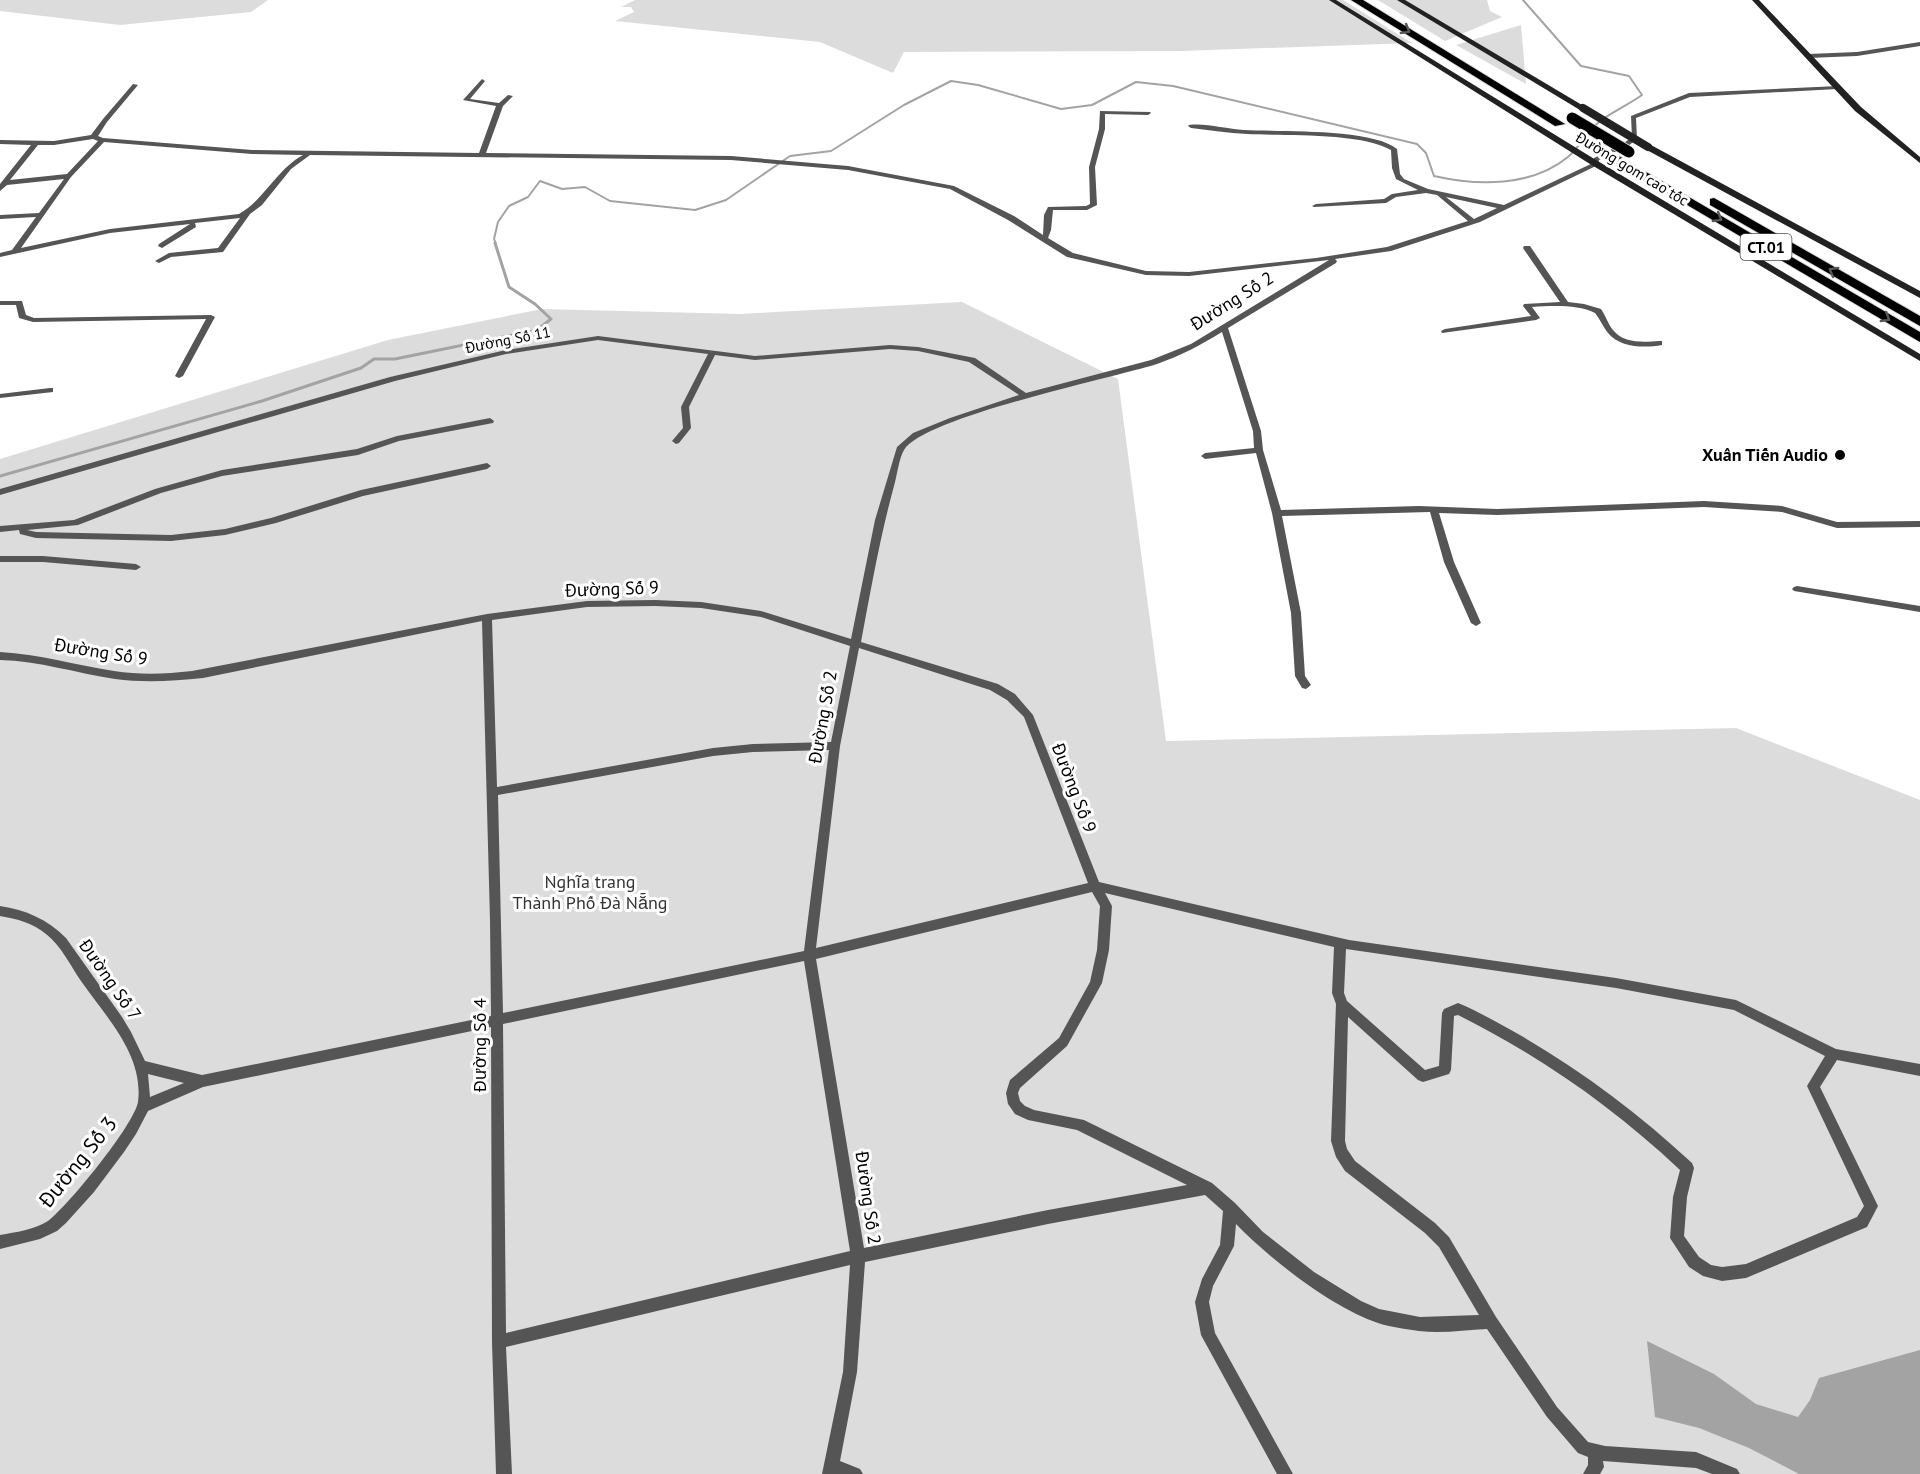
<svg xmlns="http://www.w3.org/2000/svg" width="1920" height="1474" font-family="'PT Sans',sans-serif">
	<rect width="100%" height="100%" fill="#fff"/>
	<g fill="#dcdcdc">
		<path d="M0,0h268l-17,12 -131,13 -120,-14z"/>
		<path d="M635,0h708l69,43 -230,8 -278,1 -11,21 -73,-31 -205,-21 19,-9 -3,-5h-10z"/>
		<path d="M1378,0h109l3,11 12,6 -57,24z"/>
		<path d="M1521,25l5,59 -70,-39z"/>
		<path d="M962,302l156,77 48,362 570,-13 184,72v674h-1920v-1015l388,-119 154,-31 198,5z"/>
	</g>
	<path fill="#a3a3a3" d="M1647,1341l67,33 42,30 42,13 12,-17 9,-22 101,-28v124h-121l-50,-26 -50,-20 -44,-11z"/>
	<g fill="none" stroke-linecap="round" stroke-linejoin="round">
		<path stroke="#a3a3a3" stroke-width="2" d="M496,244l-2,-5 4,-17 11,-16 19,-9 12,-16 22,8 23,-2 25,14 85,9 31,-10 64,-44 41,-5 73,-46 47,-24 27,4 83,24 31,-4 44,-23 37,4 244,58 9,9 8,23c44,10 97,11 134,-19 12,-10 18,-25 31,-35 13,-10 29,-17 43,-27l-13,-19 -48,-10 -58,-66"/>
		<path stroke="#a3a3a3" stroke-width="3" d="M0,476l262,-75 99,-33 13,-9h21l142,-29 14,-11 -16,-15 -26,-17 -14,-44"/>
		<defs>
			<g id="highway">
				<path d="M1351,0h12l202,124 -10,2z"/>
				<path d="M1609,155h8l303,177v10l-311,-183z"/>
				<path d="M1714,198l206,118v10l-210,-121v-6z"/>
			</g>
		</defs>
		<use href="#highway" stroke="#dbdbdb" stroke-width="2"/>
		<g fill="#555" fill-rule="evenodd">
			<path d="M1920,42v4l-63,10 -49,2 -3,-2 3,-2 49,-2z"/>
			<path d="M482,79l3,2 -15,18 29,4 9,-8 5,1 -10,10 -17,47 245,3 117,10 106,20 60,30 29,19 1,-20 4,-8 38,-1 4,-2 -1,-37 10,-38 1,-18 50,1 1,1 -3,2 -43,-1v15l-10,38 2,38 -10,5h-34l-2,20 -3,8 25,15 73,18 43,1 127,-14 71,-11 81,-26 -31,-26 -11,-2 -30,4 -10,6 -72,4 -2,-1 4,-2 68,-5 8,-5 26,-4 -22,-11 -4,-11 -1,-18c-31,-18 -107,-14 -144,-16 -19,-1 -37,-4 -56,-6l-3,-2 1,-1c17,-2 37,4 55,5 35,2 128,-2 153,19l3,25 4,5 24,10 76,16 89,-42 1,-5 30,-15 8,-6 -1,-21 58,-23 150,-7 1,1 -3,2 -147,8 -54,21 1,21 -9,7 -29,14 -1,5 -118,57 -89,29 -56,8 2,2 -1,2 -108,65 33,103 2,19 18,60 138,-4 78,3 207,-8 78,5 55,16 83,-1v6l-83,1 -55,-16 -78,-5 -207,8 -58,-2 15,49 27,61 -5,3 -5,-3 -27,-61 -14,-50 -148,4 19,97 4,63 6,9 -5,4 -4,-1 -7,-12 -4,-63 -19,-100 -16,-60 -51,6 -4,-3 4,-3 49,-5 -1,-17 -31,-99c-21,13 -42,24 -65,32 -44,14 -233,53 -253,86 -5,8 -7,26 -10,36 -14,51 -23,103 -33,156l137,42 17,10 18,21 66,167 250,58 267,38 120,22 100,49 84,15v12l-83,-16 -17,27 58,119 -11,21 -121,51 -24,3 -19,-5 -14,-9 -19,-29 3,-41 7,-27c-67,-63 -140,-114 -222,-155l-4,1 -3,54 -2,4 -26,8 -5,-2 -70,-63 -3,124 2,8 8,12 80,62 14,14 47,80 61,90 31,35 17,4 91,6 41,17 3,5h-28l-16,-6 -93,-7 1,6 -4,7h-17l5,-9v-8l-10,-4 -31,-36 -60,-88c-22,1 -46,5 -68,2 -13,-2 -29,-4 -41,-8 -47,-16 -108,-64 -142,-99l-2,22 -21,40 -4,16 6,31 78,141h-16l-76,-139 -6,-33 7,-23 18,-34 3,-34 -18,-16 -157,29 -183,38 -8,110 -17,89 20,8 3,5h-41l21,-102 7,-107 -344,82 6,127h-16l-4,-132 -1,-315 -288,60 -55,24 -12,23 -12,18 -30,40 -28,31 -9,8 -17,8 -40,10v-14c16,-3 34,-5 48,-14 20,-15 86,-96 90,-119 6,-47 -32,-85 -57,-121 -11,-16 -19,-34 -35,-47 -13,-11 -29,-15 -46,-18v-10c26,4 47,13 66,32l56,79 9,15 14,29 57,14 289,-59 -1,-96 -8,-299 -279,57c-29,3 -59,5 -88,1 -39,-6 -76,-18 -115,-19v-8c39,2 75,13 114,19 26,4 52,3 78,0l295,-57 100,-13 68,-1 46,2 60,9 90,28 24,-119 22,-73 16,-14 37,-15 69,-23 -50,-33 -51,-11 -28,-2 -135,11 -40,-5 -26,52 2,21 -12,15 -3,1 -4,-3 11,-13 -2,-21 27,-53 -110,-14 -92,14 -111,27 -395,114v-6l390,-112 116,-27 92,-14 157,20 135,-11 28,2 57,11 51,35 125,-33 40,-16 138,-84 -140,16 -43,-1 -79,-18 -59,-37 -58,-31 -102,-19 -117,-10 -421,-5 -19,14 -29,36 -12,9 -27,38 -52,5 -12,6 -4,-2 14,-8 49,-5 22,-30 -45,5 1,4 -34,21 -4,-2 1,-2 31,-20 -80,9 -110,24v-4l12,-3 24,-33 -36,2v-4l39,-2 25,-34 -57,6 -7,6v-7l31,-39 -31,-1v-4l54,1 37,-6 12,-16 30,-35 5,1 -31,37 -9,14 5,2 149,12 227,3 17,-47 -33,-6zM93,139l5,2 -31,33 -57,6 28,-35h16zM104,142l148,12 51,1c-26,14 -38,44 -64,59l-129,15 -89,19 50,-71zM1446,197l51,11 -23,11zM655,606l46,2 60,9 89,29 -19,96 -78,2 -40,4 -216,39 -5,-167 95,-13zM859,648l131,42 17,10 17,17 64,166 -272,65 24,-202zM829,750l-25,201 -301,62 -5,-218 215,-39 40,-4zM1092,892l8,14 -3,44 -7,32 -31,56 -49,42 -4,13 2,11 7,10 13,6 49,10 110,55 -139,25 -184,38 -48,-289zM1105,893l229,54 -2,46 4,11 -5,137 5,16 9,14 80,62 14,14 40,68 -59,2 -41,-8 -18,-8 -47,-29 -51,-40 -28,-29 -23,-20 -128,-63 -50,-10 -9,-4 -5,-5 -2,-8 2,-5 47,-42 35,-63 7,-33 3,-44zM1346,949l270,39 118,22 91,46 -18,30 57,120 -7,11 -111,47 -24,3 -11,-2 -12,-8 -15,-21 3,-39 7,-29 -2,-5c-55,-51 -115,-96 -181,-133 -17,-9 -35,-20 -53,-27l-14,6 -2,4 -3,53 -14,4 -78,-69 -3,-8zM804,961l46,290 -344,82 -3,-309zM148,1074l36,9 -34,14z"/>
			<path d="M1524,246h6l38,56 16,2 17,5c5,7 7,15 12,21 11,14 31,12 46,11h3v4c-17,3 -42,3 -54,-12 -5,-6 -8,-14 -13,-20 -18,-9 -43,-7 -63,-6l8,11 -4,2 -94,13 -1,-2 4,-2 86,-13 -8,-10 1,-2 36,-2 -37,-54z"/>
			<path d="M0,301h22l4,14 8,3 177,-3 4,2 -32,59 -4,2 -4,-2 31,-57 -173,3 -14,-4 -3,-13h-16z"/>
			<path d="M50,388h3v4l-53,6v-4z"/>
			<path d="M490,418l4,3 -1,2 -94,18 -41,14 -136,21 -61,17 -83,32 -51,5 9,2 135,3 54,-6 46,-11 90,-28 126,-27 4,3 -4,3 -124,27 -87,27 -51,12 -54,6 -135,-3 -16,-4 -1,-4 -19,2v-6l74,-6 81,-31 67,-19 135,-21 40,-13z"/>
			<path d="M0,556h43l93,8 5,3 -5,3 -93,-8h-43z"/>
			<path d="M1797,586l123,20v6l-126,-21 -2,-2 2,-2z"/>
		</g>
		<g fill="#222" fill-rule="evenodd">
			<path d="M1329,0h7l260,160 324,194v7l-330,-197z"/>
			<path d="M1397,0h8l182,108 -7,2z"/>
			<path d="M1752,0h7l102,107 59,50v6l-65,-52z"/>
			<path d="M1645,145h6l269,146v7l-275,-149z"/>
		</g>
		<use href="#highway" fill="#000" fill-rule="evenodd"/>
		<defs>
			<path id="highway-bridge" d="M1572,118l57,34"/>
		</defs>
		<use href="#highway-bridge" stroke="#dbdbdb" stroke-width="13" stroke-linecap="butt"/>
		<path stroke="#222" stroke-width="8" d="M1583,108l65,39"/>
		<use href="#highway-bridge" stroke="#000" stroke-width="11"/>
	</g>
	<defs><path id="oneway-chevron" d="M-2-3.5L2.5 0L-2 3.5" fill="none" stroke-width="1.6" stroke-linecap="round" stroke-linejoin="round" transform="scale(1.5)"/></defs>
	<g stroke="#595959">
		<use href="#oneway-chevron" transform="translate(1406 30) rotate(31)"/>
		<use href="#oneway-chevron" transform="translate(1718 218) rotate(31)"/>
		<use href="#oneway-chevron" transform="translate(1833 271) rotate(-150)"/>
		<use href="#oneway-chevron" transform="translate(1886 318) rotate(31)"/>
	</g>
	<circle fill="#000" stroke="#fff" stroke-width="2" cx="1840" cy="455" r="6"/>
	<g text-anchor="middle" stroke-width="6" stroke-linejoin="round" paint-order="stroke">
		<g font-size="15" fill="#000" stroke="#fff">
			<text transform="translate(1632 169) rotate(31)" y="5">Đường gom cao tốc</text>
			<text transform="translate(508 340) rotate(-11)" y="5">Đường Số 11</text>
		</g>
		<rect fill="#fff" stroke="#4c4c4c" stroke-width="1.5" x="1740.5" y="234" width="51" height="26" rx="4.5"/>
		<g font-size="16" font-weight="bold" fill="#000">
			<text x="1766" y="253">CT.01</text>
		</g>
		<g font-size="18" fill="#000" stroke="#fff">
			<text transform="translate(1232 301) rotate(-32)" y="6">Đường Số 2</text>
			<text transform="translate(612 589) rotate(-2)" y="6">Đường Số 9</text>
			<text transform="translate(101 652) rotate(9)" y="6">Đường Số 9</text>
			<text transform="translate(823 717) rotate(-80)" y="6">Đường Số 2</text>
			<text transform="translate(1074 788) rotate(69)" y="6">Đường Số 9</text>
			<text transform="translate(110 980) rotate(55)" y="6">Đường Số 7</text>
			<text transform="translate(480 1045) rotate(-90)" y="6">Đường Số 4</text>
			<text transform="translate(868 1198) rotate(82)" y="6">Đường Số 2</text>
		</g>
		<g font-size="18" font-weight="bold" fill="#000" stroke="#fff" text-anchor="end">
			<text x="1828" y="461">Xuân Tiến Audio</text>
		</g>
		<g font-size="18" fill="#333" stroke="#fff">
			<text x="590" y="888">Nghĩa trang<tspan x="590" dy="21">Thành Phố Đà Nẵng</tspan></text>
		</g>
		<g font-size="21" fill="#000" stroke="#fff">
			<text transform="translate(78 1162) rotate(-51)" y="7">Đường Số 3</text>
		</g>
	</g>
</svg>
